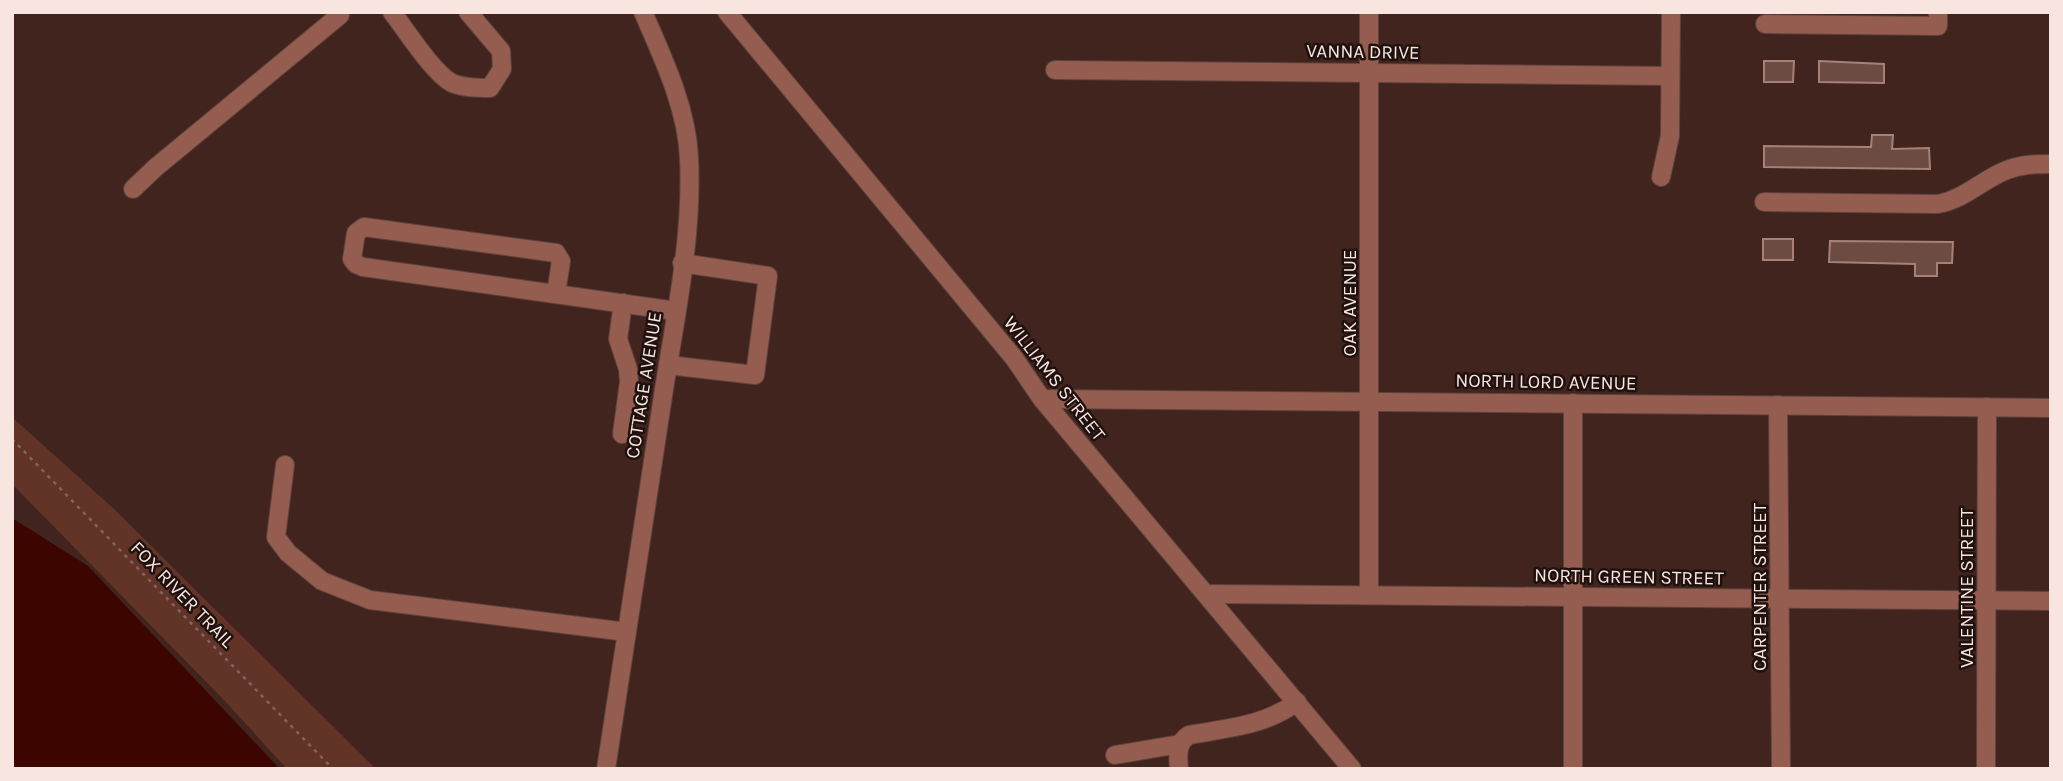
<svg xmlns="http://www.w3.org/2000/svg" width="2063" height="781" font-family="Karla,sans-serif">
	<rect width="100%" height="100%" fill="#41241d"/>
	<path fill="#623428" d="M12,417l102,92 262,260h-89l-64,-70 -211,-215z"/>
	<path fill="#3d0500" d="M12,518l76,48 192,203h-268z"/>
	<g fill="#6b4b42" stroke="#a58178" stroke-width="2">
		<path d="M1764,61h30l-1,21h-29z"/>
		<path d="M1819,61l65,3v19l-65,-1z"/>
		<path d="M1872,135h21l-1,14 37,-1 1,21 -166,-2v-21l107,1z"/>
		<rect x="1763" y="239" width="30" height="21"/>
		<path d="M1830,241l123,1 -1,21h-15v13h-22v-12l-86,-2z"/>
	</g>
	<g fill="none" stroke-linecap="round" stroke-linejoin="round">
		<defs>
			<g id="minor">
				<path d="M392,12c14,18 41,61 60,71 12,5 26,5 38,5l12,-19 -1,-18 -33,-39"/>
				<path d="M727,12l287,346 28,41 310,370"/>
				<path d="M1369,12v582"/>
				<path d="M1765,24l173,2v-14"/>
				<path d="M1055,70l615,6"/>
				<path d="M1661,177l9,-41 1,-124"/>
				<path d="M133,189l22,-21 185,-153"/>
				<path d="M1764,202l174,2c27,-5 45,-25 69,-34 15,-6 29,-6 44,-6"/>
				<path d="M556,294l5,-33 -5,-8 -192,-26 -8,6 -4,26 4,5 7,3c104,15 209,29 313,44"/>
				<path d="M668,365l87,10 13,-99 -86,-13"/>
				<path d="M1042,399l1009,9"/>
				<path d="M1573,403v366"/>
				<path d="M1778,405l3,364"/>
				<path d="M622,434l7,-52 -1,-13 -10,-30 5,-36"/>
				<path d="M285,465l-9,72 12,16 34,28 48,19 257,32"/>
				<path d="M1208,594l843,7"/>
				<path d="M1115,755l65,-11"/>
				<path d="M606,769c19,-125 38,-249 57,-373 12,-78 30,-159 26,-238 -2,-50 -26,-100 -46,-146"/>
				<path d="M1179,769c-1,-13 -3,-26 10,-34 39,-7 75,-9 108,-33"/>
				<path d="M1986,769l1,-362"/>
			</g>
		</defs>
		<use href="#minor" stroke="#5e433c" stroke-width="20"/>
		<path stroke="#7f655f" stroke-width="2.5" stroke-dasharray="3.5 5" stroke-linecap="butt" d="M12,439l321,330"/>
		<use href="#minor" stroke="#955d4f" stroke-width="18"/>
	</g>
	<g text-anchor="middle" stroke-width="5" stroke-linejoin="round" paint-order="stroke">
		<g font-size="19" fill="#f9e5e0" stroke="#1f110e">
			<text transform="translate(1363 51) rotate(1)" y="7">VANNA DRIVE</text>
			<text transform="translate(1349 303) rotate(-90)" y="7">OAK AVENUE</text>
			<text transform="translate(1055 378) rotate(52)" y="7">WILLIAMS STREET</text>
			<text transform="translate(1546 381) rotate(1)" y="7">NORTH LORD AVENUE</text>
			<text transform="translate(643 385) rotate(-81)" y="7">COTTAGE AVENUE</text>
			<text transform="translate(1629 576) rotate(1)" y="7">NORTH GREEN STREET</text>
			<text transform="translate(1759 587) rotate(-90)" y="7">CARPENTER STREET</text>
			<text transform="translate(1966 588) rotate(-90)" y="7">VALENTINE STREET</text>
			<text transform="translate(183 594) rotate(46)" y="7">FOX RIVER TRAIL</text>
		</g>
	</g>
	<rect width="2063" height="781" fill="none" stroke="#f9e5e0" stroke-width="28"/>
</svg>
